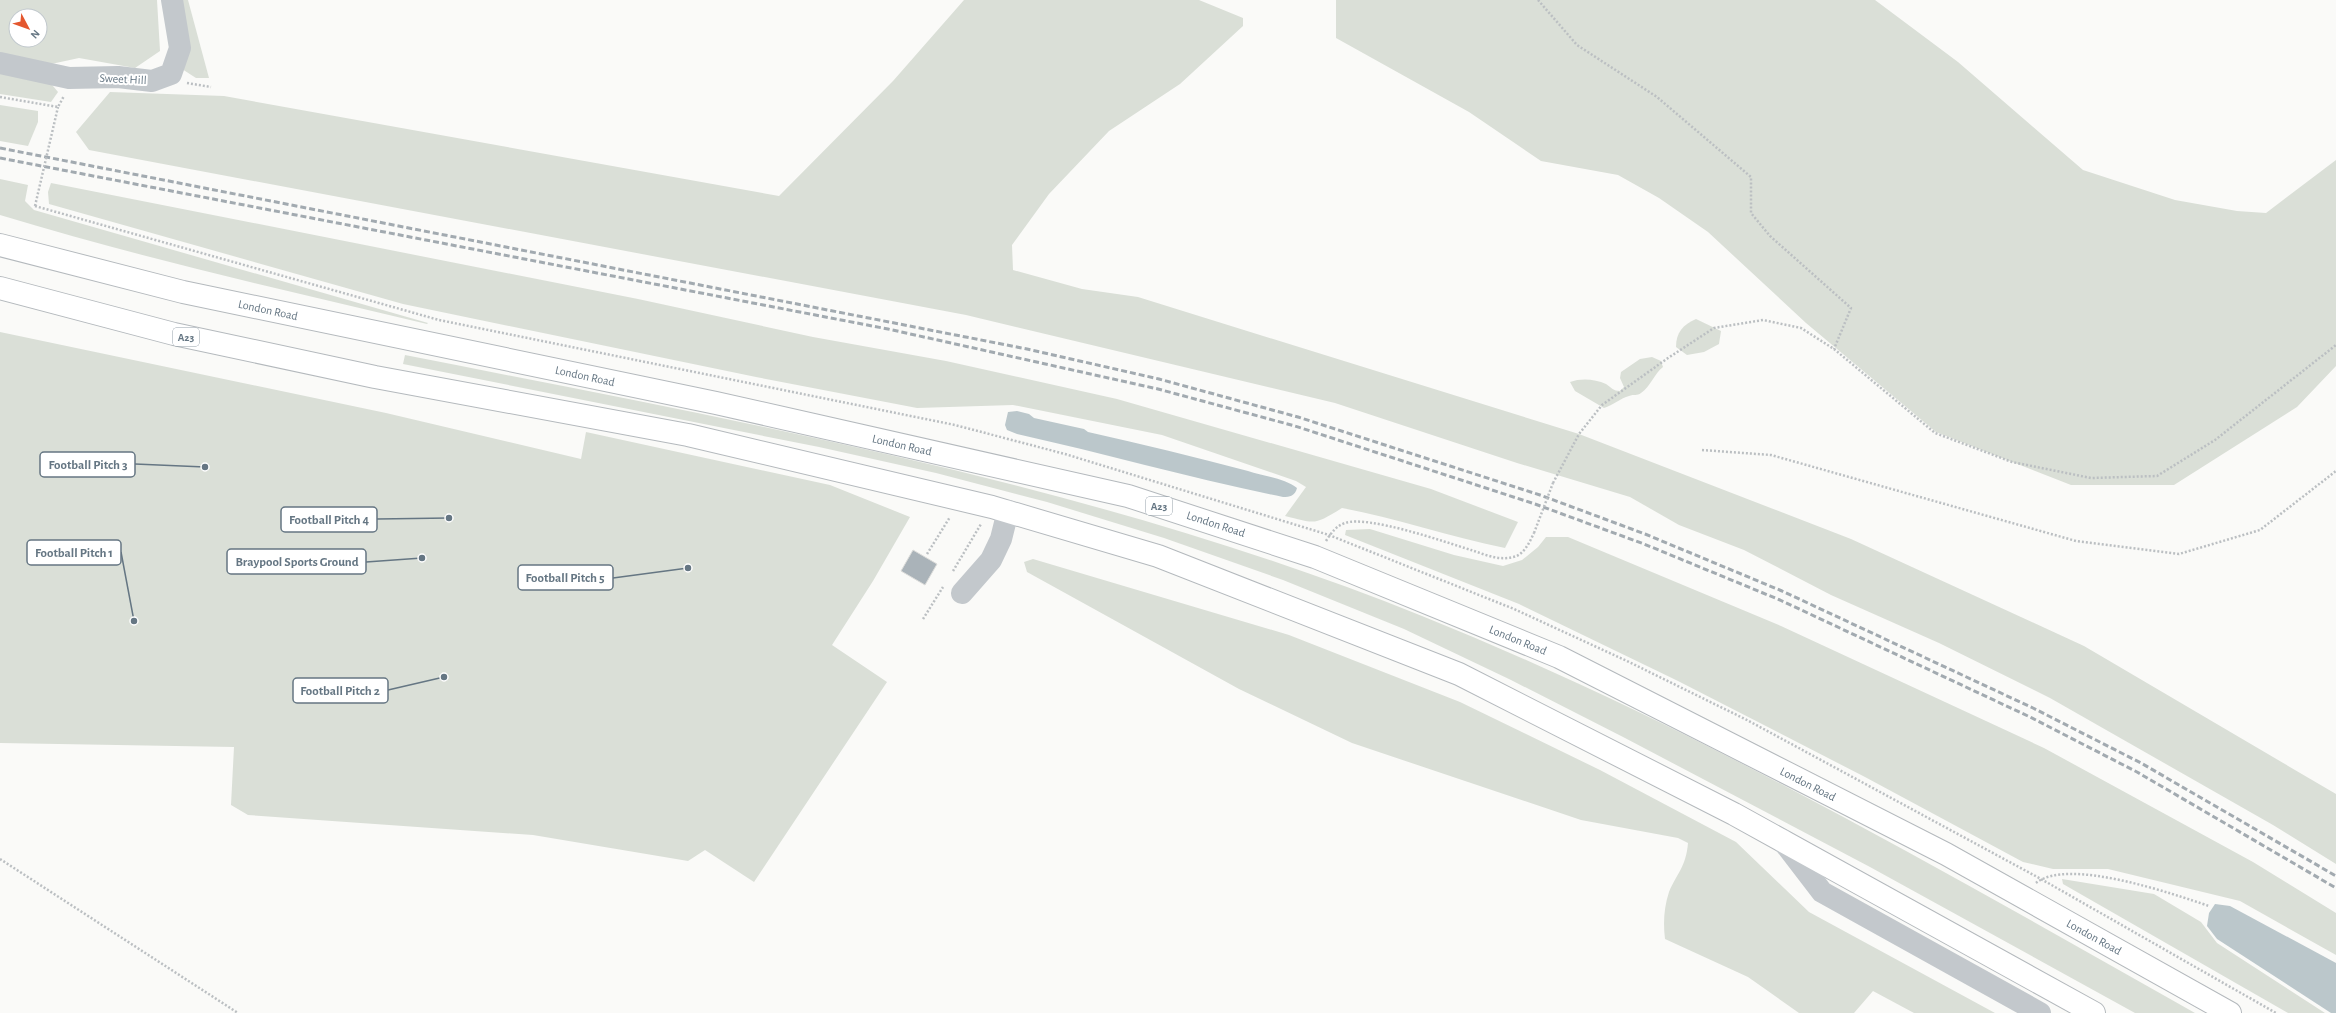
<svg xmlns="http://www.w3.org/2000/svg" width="2336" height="1013" font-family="'Alegreya Sans',sans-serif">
	<rect width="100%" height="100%" fill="#fafaf8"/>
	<g fill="#dadfd7" fill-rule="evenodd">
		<path d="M0,0h157l3,51 -25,17 -56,-10 -37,8 -42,-9zM16,16h24v24h-24z"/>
		<path d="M176,0h12l21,78h-13l-14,-9z"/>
		<path d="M964,0h235l44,18v8l-63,58 -71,47 -60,63 -37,51 1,25 69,19 56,8 441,137 272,105 233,107 252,148v70l-63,-39 -223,-127 -111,-55 -108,-48 -87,-45 -65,-25 -49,-28 -113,-34 -182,-60 -369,-88 -877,-165 -13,-18 34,-40 114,4 555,100 114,-115z"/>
		<path d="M1336,0h539l83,62 125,108 92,30 62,11 29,2 70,-53v206l-39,41 -123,78h-103l-135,-53 -130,-109 -98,-91 -49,-34 -41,-23 -77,-14 -72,-49 -133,-74z"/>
		<path d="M0,70l48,10 10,12 -7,10 -51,-8z"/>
		<path d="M0,105l38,6v11l-10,24 -28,-5z"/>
		<path d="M0,179l28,6 -3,16 9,9 394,113 -1,1c-143,-34 -286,-66 -427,-109z"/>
		<path d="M51,183l587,116 175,38 133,24 171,38 314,90 87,33 -13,26c-55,-11 -108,-30 -163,-40 -28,17 -25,16 -57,8l21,-29 -10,-6 -134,-46 -149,-30 -96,3 -161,-31 -353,-73 -354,-100 -1,-12z"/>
		<path d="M1696,319l25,12 -2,13 -15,8 -17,3 -11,-8c0,-15 7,-22 20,-28z"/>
		<path d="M0,332l386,81 195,46 5,-27 244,53 80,32 -37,64 -41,64 55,37 -133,200 -49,-32 -17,11 -155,-26 -285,-20 -17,-10 3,-58 -234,-4z"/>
		<path d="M405,355c344,68 691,130 1017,261 269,108 521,255 773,397h-60l-265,-146 -245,-129 -114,-58 -107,-51 -121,-49 -119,-42 -117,-36 -111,-29 -117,-26 -416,-83z"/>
		<path d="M1652,357l9,4 2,6c-9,7 -12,19 -22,26 -4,3 -7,1 -12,3 -8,2 -16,9 -25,12l-29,-17 -5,-9c11,-4 25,-3 36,2 6,4 7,7 14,7l4,-4 -4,-9 1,-6 19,-13z"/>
		<path d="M1370,529l84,26 49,11 19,-6 16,-13 8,-10h22l213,89 263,122 209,114 83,51v42l-96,-54 -132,-32h-55l-30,-7 -158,-85 -187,-96 -159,-77 -174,-69 1,-5z"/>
		<path d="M1033,559l256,76 171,67 140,68 136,72 73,70 186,101h-81l-41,-22 -19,22h-55l-51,-36 -83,-38c-2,-16 -1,-32 4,-47 8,-19 17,-25 19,-49l-10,-5 -97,-18 -229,-77 -113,-54 -212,-117 -3,-10z"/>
		<path d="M2062,879l92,15 47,28 16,21 108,70h-37l-225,-129z"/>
	</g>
	<g fill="#bbc7cb">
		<path d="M1017,411l12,3 5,4 50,11 4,3c54,12 107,25 160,39 15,5 37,7 49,17 -2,8 -7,9 -14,9 -89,-18 -176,-43 -266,-63l-10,-4 -2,-5 3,-13z"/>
		<path d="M2215,904l15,2 106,57v50h-5l-114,-74 -10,-13 2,-13z"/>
	</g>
	<path fill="#aab3b9" stroke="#dcdcda" d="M913,550l24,14 -12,21 -24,-14z"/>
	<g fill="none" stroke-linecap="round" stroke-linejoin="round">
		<defs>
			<g id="highway">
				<path d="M0,245l183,47 533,111 412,93 187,61 244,100 387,197 284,159"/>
				<path d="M0,288l174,46 201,43 313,58 304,72 166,49 301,118 275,140 360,199"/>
			</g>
		</defs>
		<use href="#highway" stroke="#b4b9bd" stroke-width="24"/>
		<g stroke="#bbbfc2" stroke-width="2.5" stroke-dasharray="2 2" stroke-linecap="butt">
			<path d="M1538,0l39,45 80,52 94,80v36l19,23 81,72 -17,41"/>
			<path d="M187,83l24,4"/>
			<path d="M0,97l58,10 6,-11"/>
			<path d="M35,206l404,114 516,105 110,29 264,81 185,74 113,52 120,59 294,159 235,134"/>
			<path d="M1702,450l69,5 305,86 103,13 81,-24 76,-59"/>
			<path d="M1553,483l26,-49 23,-29 66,-47 46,-30 49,-8 38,8 33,21 101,84 77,29 79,16 66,-2 58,-36 121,-95"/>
			<path d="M1326,541c5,-8 10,-15 19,-18 23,-8 100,19 126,27 13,4 27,11 42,7 11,-2 16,-14 21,-24"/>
			<path d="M927,554l23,-37"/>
			<path d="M953,571l28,-47"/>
			<path d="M923,619l20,-32"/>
			<path d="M0,859l238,154"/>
			<path d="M2036,883c32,-26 137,11 173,23"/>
		</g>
		<g stroke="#c3c8cc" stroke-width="22">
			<path d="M0,63l69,15 49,-1 34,4 19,-7 9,-26 -8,-48"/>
			<path d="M962,593l29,-33 10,-21 7,-28"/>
			<path d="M1782,840l40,52 218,121"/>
		</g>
		<use href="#highway" stroke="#fff" stroke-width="22"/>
		<g stroke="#a2aab0" stroke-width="3" stroke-dasharray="6 3" stroke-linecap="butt">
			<path d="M0,148l1027,201 132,30 139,38 242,78 105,39 137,57 251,117 108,55 195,113"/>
			<path d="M0,158l888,171 270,60 137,37 240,78 109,40 136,56 250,117 107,55 199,116"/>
		</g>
		<g stroke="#bbbfc2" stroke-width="2.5" stroke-dasharray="2 2" stroke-linecap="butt">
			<path d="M35,206l23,-99"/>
			<path d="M1534,533l19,-50"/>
		</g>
	</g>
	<g text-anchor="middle" stroke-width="4" stroke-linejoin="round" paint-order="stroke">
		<g fill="#fff" stroke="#939fa8" stroke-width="1">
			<rect x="173" y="328" width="26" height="18" rx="3"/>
			<rect x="1146" y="497" width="26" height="18" rx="3"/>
		</g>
		<g font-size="11" font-weight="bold" fill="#657683">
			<text x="186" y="341">A23</text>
			<text x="1159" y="510">A23</text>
		</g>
		<g font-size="12" fill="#657683" stroke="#fff">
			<text transform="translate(123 79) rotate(3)" y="4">Sweet Hill</text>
			<text transform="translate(268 310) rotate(12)" y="4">London Road</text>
			<text transform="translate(585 376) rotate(12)" y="4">London Road</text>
			<text transform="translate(902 445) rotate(13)" y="4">London Road</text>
			<text transform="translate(1216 524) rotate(18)" y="4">London Road</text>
			<text transform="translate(1518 640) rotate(22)" y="4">London Road</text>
			<text transform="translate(1808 784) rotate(27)" y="4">London Road</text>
			<text transform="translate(2094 937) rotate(29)" y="4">London Road</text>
		</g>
	</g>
	<path fill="none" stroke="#657683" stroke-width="1.5" d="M205 467L135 464M449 518L377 519M134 621L121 552M422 558L366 562M688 568L613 578M444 677L388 690"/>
	<g fill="#657683" stroke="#fff" stroke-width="1.5">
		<circle cx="205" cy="467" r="4"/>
		<circle cx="449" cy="518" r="4"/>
		<circle cx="134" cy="621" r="4"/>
		<circle cx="422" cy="558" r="4"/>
		<circle cx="688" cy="568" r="4"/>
		<circle cx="444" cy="677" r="4"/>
	</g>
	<g fill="#fff" stroke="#657683" stroke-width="1.5">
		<rect x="40" y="452" width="95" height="25" rx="4"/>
		<rect x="281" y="507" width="96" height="25" rx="4"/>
		<rect x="27" y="540" width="94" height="25" rx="4"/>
		<rect x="227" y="549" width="139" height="25" rx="4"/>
		<rect x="518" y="565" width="95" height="25" rx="4"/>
		<rect x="293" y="678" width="95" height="25" rx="4"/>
	</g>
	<g font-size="13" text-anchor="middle" font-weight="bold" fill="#657683">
		<text x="88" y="469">Football Pitch 3</text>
		<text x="329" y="524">Football Pitch 4</text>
		<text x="74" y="557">Football Pitch 1</text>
		<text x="297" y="566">Braypool Sports Ground</text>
		<text x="565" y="582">Football Pitch 5</text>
		<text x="340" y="695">Football Pitch 2</text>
	</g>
	<g transform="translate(28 28) rotate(131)"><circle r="19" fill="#ffffff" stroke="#c1c8cd"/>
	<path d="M0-3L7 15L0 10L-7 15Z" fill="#e4572e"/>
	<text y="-6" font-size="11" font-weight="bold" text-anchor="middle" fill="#657683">N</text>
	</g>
</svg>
